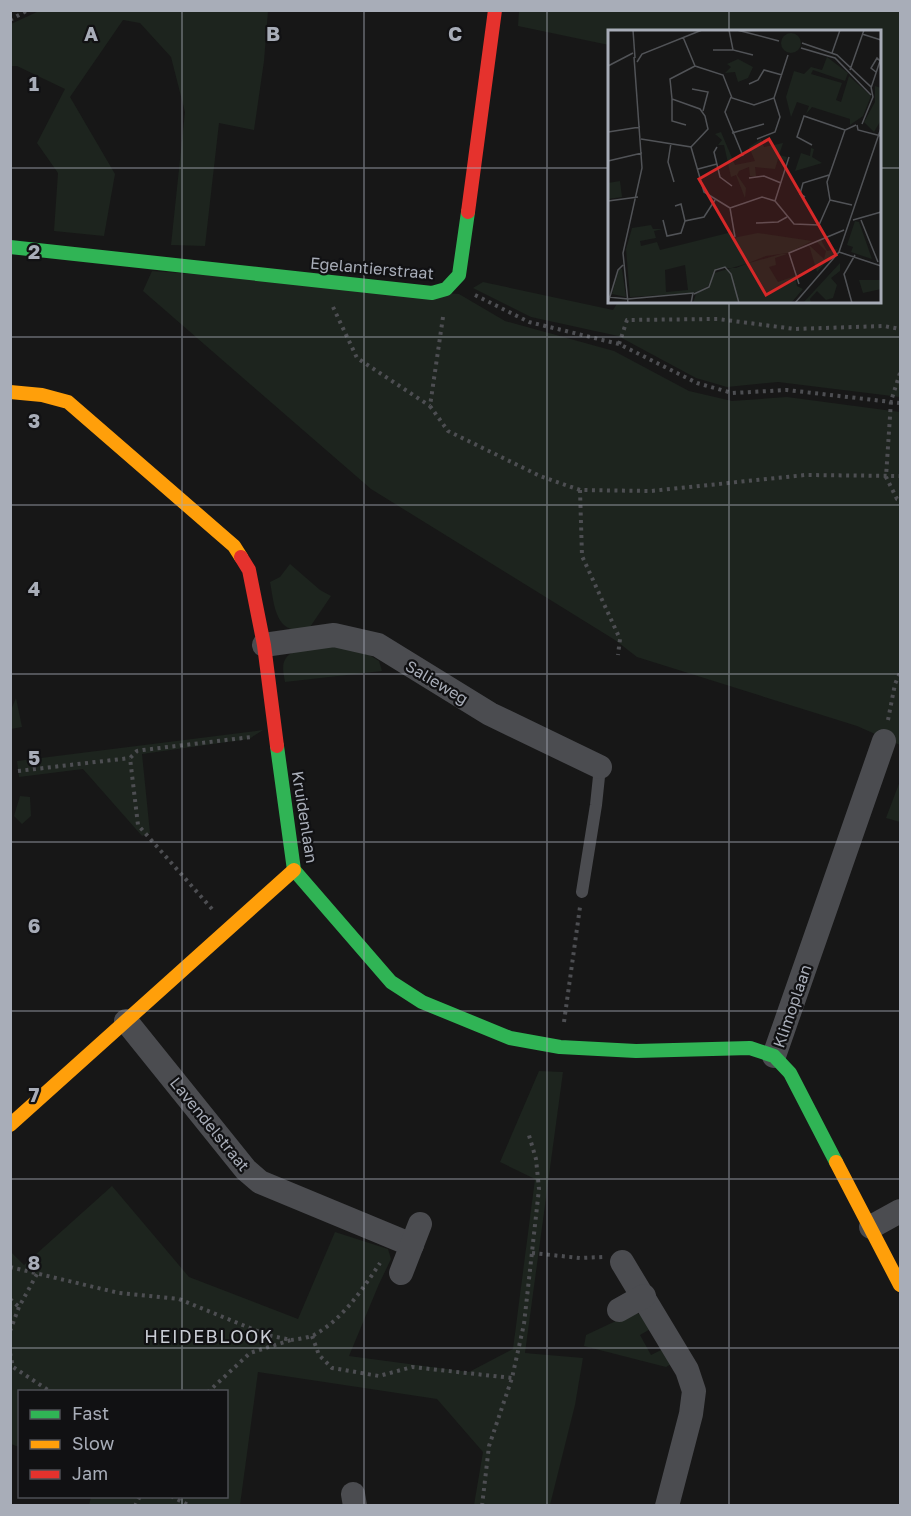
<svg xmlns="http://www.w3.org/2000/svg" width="911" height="1516" font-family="'Golos Text',sans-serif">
	<rect width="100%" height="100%" fill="#171717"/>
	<g fill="#1d241e">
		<path d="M39,11h229l-4,50 -10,69 -35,-7 -14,123 -34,-1 14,-133 -14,-55 -31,-34 -17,-3 -53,77 45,77 -11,62 -50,-5 4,-58 -21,-30 28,-54 -48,-23h-6v-42z"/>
		<path d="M519,11h381v386l-122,-15 -51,5 -31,-9 -78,-42 -87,-19 -58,-29 10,-6 130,28 5,-8h262v-270h-270l-1,13 -91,-19z"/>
		<path d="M152,271l307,23 46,27 109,30 75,40 43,10 55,-4 113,15v333l-43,-19 -220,-69 -22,-17 -244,-151 -228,-198z"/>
		<path d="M290,564l30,26 11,6 -21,31c-6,1 -14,3 -19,2 -17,-5 -18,-33 -21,-47l10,-5z"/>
		<path d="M329,646l29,2 21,13 3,10 -97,11c-1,-6 -3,-15 -1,-20 6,-16 31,-14 45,-16z"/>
		<path d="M16,698l6,29 -11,2v-19z"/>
		<path d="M263,730l-14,9 -107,15 8,79 -8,3 -59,-67 -64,8 -2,-16z"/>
		<path d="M900,781v41l-14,-4z"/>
		<path d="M20,796l10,1 1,19 -9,8 -8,-8z"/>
		<path d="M539,1071l24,1 -38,281 58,5 -8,47 -25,100h-76l9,-53 -46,-53 -179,-27 -18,133h-151l2,-8 135,-1v-104h-206l-1,55 -8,-3v-192l13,13 88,-79 77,91 109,42 37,-87 53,17 3,10 -12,25 -30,72 120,16 44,-23 22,-170 -35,-17z"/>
		<path d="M635,1312l11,6 6,10 -12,7 11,20 12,-6 8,15 -5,3 -82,-21 2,-11z"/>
	</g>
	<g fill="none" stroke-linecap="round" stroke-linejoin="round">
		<g stroke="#4d4e52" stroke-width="4" stroke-dasharray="3 4.5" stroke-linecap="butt">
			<path d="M10,20l18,-10"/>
			<path d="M475,295l54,27 90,22 78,39 35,10 55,-3 113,13"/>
			<path d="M333,307l24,51 73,48"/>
			<path d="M443,317l-13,89 18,25 92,45 40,14 71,1 154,-16 95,1"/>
			<path d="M619,344l8,-24 91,-1 77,10 89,-3 16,3"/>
			<path d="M900,373l-9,28 -5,76 11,22 3,1"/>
			<path d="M580,490l2,66 38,83 -2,16"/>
			<path d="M888,720l7,-36 5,-11"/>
			<path d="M18,771l112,-13"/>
			<path d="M212,909l-74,-84 -8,-67 7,-7 6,-1 108,-13"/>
			<path d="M564,1022l16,-115"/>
			<path d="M532,1253l48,5 23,-1"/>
			<path d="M10,1267l109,26 60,6 88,36 24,5 -41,13 -42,39"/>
			<path d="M10,1299l9,8"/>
			<path d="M10,1331l9,-24 18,-33"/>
			<path d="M312,1336l7,19 13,13 47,8 33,-9 100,11"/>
			<path d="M291,1340c7,-1 16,-2 23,-5 29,-16 48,-45 66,-72"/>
			<path d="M10,1353l3,14 38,25"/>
			<path d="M171,1496l19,10"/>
			<path d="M135,1506l5,-10"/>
			<path d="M482,1506l7,-60 23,-68 12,-54 15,-135 -3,-30 -8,-27"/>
		</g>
		<path stroke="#4b4c50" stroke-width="12" d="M582,892l14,-87 4,-38"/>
		<g stroke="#4b4c50" stroke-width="24">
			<path d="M264,645l70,-10 44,10 112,69 110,53"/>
			<path d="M126,1021l120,149 14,12 152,63"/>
			<path d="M774,1056l110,-315"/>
			<path d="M871,1227l29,-16"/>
			<path d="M622,1262l65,108 7,21 -3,23 -24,92"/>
			<path d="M401,1273l19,-49"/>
			<path d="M619,1310l25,-14"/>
			<path d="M353,1494l2,12"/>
		</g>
		<g stroke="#30b455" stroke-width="14">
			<path d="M10,247l422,46 14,-4 13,-14 9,-63"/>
			<path d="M277,746l17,124 97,112 31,20 88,36 50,9 76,4 114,-3 24,8 16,17 46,89"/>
		</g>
		<g stroke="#ff9f0a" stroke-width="14">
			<path d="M10,392l32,3 26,7 166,144 7,11"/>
			<path d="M10,1125l284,-255"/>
			<path d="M836,1162l64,123"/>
		</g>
		<g stroke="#e5322d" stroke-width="14">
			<path d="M468,212l27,-202"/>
			<path d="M241,557l8,13 15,75 13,101"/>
		</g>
	</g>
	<path fill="none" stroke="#a8adb8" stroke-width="1.5" stroke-opacity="0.55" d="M182,10v1382M364,10v1496M547,10v1496M729,10v22M10,168h600M880,168h20M729,302v1204M10,337h890M10,505h890M10,674h890M10,842h890M10,1011h890M10,1179h890M10,1348h890M182,1496v10"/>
	<g text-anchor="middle" stroke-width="4.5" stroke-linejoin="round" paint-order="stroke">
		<g font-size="16" fill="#a8adb8" stroke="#111113">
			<text transform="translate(372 268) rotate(5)" y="6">Egelantierstraat</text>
			<text transform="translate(437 682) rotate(31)" y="6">Salieweg</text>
			<text transform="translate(305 817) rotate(81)" y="6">Kruidenlaan</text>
			<text transform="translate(792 1006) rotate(-71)" y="6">Klimoplaan</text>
			<text transform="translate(210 1124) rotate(51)" y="6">Lavendelstraat</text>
		</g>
		<g font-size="18" letter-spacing="1.5" fill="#c9ccd4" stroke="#111113">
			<text x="209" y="1343">HEIDEBLOOK</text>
		</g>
	</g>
	<g transform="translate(608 30)">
		<rect width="273" height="273" fill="#171717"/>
		<path d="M173 13a10 10 0 1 1 20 0a10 10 0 1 1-20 0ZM219,27l21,16 -3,8 -32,-11 -2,4 31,9 -6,17 5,2 8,-26 22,20 -8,20 -13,9v-6l-38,-12 -6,7 3,-8 -12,-4 -6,15 -5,-20 8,-26 10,3 7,-7 11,3zM130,29l15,8 -5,11 -10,4 -3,-10 -10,1 6,-6 -4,-3zM267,56l6,2v32l-7,12 -10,-10 11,-20zM113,102l14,33 20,-4 -6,-14 12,-8 3,8 19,-4 -4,12 8,2 -1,4 -8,-2 -3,10 -20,-2 1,9h-6l-1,-9 -10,4 -2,4 9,13 -1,10 -9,-23 -5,2 -7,-32h-6l4,-5 -7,-6zM203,118l3,1 -2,8 10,6 -27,8 6,-18 9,3zM12,151l2,16 -14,2v-16zM247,191l4,1 13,37 -21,-7 2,-5 -6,-2zM43,195l2,4h10l-9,2 2,7 -16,3 1,5 16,-4 3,8 72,-18 1,6 25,-5 54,8 -24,12 -22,3 -30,12h-19l-9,18 -13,7 -65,4 -4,-48 6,-21zM77,235l3,25 -22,2 -1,-22zM213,210l6,11 11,-2 -21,23 -8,-27 15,14 2,-8 -9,-9zM173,224h6l-12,4 1,7 -7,2 9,15 17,-6 2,10 6,3 -12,14h-98l3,-9 13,-7 5,-14zM232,233v8l-9,7 6,7 -4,13 -7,2 -9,-9 -7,8 1,4h-8zM11,239h3l4,28 -14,-3zM251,250h22v9l-18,4z" fill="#1d241e" fill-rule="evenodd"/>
		<path fill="none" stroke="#515357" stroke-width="1.5" d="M25,0l2,28M121,0l4,20 20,5M129,0l42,11M254,4l19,6M75,7l12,29M194,13l35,12 34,32 2,10 -11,27M193,18l34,10 36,37M105,20h20M224,23l8,-23M29,32l5,-8 60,-24M0,36l25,-13M87,36l28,9 9,23 22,7 20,-7 14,-43M242,40l14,-40M141,54l9,-4 6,-10 18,5M263,58l9,-27 -3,-3 -6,10 5,4M84,59l16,3 -5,19M123,67l-6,15 18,44M64,69v22l14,4M249,95l1,5 23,6M273,98l-42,124 42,14M0,102l32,-5M124,103l32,-9M33,109l50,8 13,45 26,16M149,109l18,-7 5,-15 -6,-19M63,113l-3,19 6,20M204,115l-15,-8 7,-21 41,14M83,117l17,-18 -3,-13 -5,-7 -28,-10 -2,-20 25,-13M109,117l-3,5 6,25 12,9M0,131l34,-8M90,139l19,-5M141,148l15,-2 17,7M197,167l-5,-3 3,-11 26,-8M222,170l22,5M0,171l30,-4M167,171l14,-44M67,176l6,-2 4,17M122,178l32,-11 13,4 19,23 25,1 11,-25 -3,-18 18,-52 11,-5M122,178l5,29M55,190l4,16 14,-3 4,-12 19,-4 11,-17M245,190l28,-8M253,190l17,42M148,193l22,-1 9,-5M191,254l-10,-31 55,-23M86,264l15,-7 6,-17 10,-3 6,7 8,29M0,267l20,2 65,-6 -2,10M0,273l10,-33 5,-5M20,273l-5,-50 19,-85 -8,-111M187,273l44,-51M244,273l-8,-29 11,-19"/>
		<path fill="#d62828" fill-opacity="0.15" stroke="#d62828" stroke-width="3" d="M161,109l67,116 -70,40 -67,-116z"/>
		<rect width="273" height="273" fill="none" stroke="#a8adb8" stroke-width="3"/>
	</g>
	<g font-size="20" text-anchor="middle" font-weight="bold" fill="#a8adb8" stroke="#111113" stroke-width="4.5" stroke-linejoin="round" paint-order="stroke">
		<text x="91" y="41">A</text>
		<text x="273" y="41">B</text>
		<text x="455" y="41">C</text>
		<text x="34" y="91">1</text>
		<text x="34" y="259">2</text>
		<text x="34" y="428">3</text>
		<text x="34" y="596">4</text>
		<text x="34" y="765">5</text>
		<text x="34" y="933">6</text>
		<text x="34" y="1102">7</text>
		<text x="34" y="1270">8</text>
	</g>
	<rect width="911" height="1516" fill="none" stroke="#a8adb8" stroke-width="24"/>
	<rect x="18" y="1390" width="210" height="108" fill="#111113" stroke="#4d4f55" stroke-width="1.5"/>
	<rect x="30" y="1410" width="30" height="9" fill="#30b455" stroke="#4d4f55" stroke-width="1.5"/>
	<text x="72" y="1420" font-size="18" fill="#a8adb8">Fast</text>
	<rect x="30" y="1440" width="30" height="9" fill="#ff9f0a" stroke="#4d4f55" stroke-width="1.5"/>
	<text x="72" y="1450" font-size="18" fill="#a8adb8">Slow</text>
	<rect x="30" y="1470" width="30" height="9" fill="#e5322d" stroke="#4d4f55" stroke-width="1.5"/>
	<text x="72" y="1480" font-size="18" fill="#a8adb8">Jam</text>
</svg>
